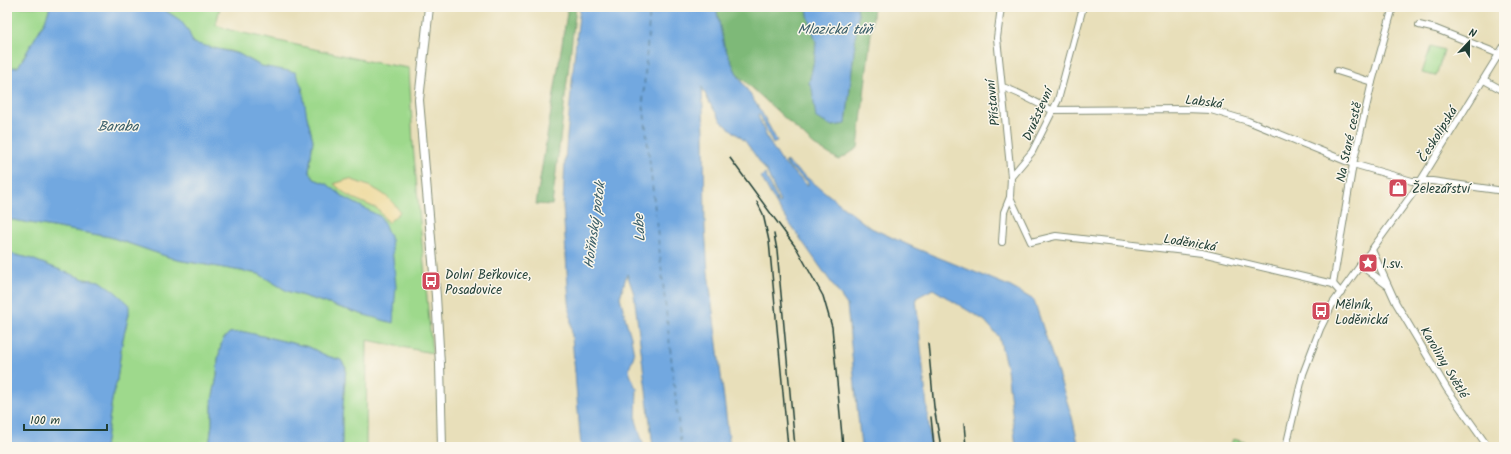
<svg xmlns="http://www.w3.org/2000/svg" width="1511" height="454" font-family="Kalam,sans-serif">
	<rect width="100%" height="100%" fill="#fbf7ec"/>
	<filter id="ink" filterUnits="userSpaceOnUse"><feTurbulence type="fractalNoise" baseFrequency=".025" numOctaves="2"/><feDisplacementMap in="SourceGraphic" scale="8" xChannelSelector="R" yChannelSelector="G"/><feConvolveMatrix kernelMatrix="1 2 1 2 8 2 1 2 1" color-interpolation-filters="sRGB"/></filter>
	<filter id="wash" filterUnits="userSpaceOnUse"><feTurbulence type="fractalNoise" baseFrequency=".012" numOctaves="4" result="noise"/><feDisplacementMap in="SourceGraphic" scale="16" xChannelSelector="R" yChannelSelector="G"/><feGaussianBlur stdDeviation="0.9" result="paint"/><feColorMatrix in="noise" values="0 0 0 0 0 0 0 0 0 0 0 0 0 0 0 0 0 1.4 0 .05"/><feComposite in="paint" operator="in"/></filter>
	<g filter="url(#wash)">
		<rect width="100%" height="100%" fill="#e8dfba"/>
		<g fill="#9ed98c" stroke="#5e8b60">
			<path d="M7,7h43l-5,14 -27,46 -11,1z"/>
			<path d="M160,7h60l-4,18 14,5 142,32 37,6 4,77 19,208 -65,-13 -1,107h-24v-29l4,-50 -5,-8 -14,-4 -18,-9 -64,-15 -16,1 -7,8 -4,18 -1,17 -5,25v23l-3,23h-104l7,-47 5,-20 5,-37 7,-29 -6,-15 -23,-18 -16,-2 -55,-21 -22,-5v-34l103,18 67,23 82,14 28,17 74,23 20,-97 -36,-19 -18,-14 -13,-5 -5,-8 4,-31 -6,-23 -34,-48 -12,-3 -22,-12 -9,-3 -27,-4 -10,-4c-8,-21 -15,-24 -33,-36z"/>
			<path d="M1431,46l13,4 -8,26 -14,-3z"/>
			<path d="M1233,439l31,8h-34z"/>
		</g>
		<g fill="#7eb978" stroke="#4e7b56">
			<path d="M568,7h8l-24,198 -16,-1z"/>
			<path d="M716,7h91l1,8 8,27 -1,14 -6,27 23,43 14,-2 12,-109 -1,-8h17l-16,141 -19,12 -25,-15 -77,-71 -13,-28z"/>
		</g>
		<path fill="#eeda9e" stroke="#868c69" d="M349,179c23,8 37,12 51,33l-12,11 -10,-14 -30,-13 -14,-12z"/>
		<g fill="#72a8e0" stroke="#48728a">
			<path d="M50,7h110l20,13 8,10 5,13 46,11 22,12 34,6 7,15 5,30 6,23 -4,31 5,8 13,5 18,14 36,19 10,22 5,47 -3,37 -32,-9 -74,-23 -28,-17 -82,-14 -67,-23 -103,-18v-151l11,-1 27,-46z"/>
			<path d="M580,7h136l8,39 13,28 25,39 15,28 -4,3 -13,-29h-2v1l10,24 14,22 24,22 2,1v-3l-20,-16 -3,-4 1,-1 83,66 46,21 94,38 25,14 38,117 7,30h-63l-9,-78 -8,-32 -14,-16 -52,-32 -17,9 15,149h-70l-14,-142 -69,-98 -17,-30 4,-3 14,30 1,-2 -13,-30 -22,-31 -23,-19 -13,-20 -7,-15 2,45 1,96 3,44 22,175h-77l-19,-153 -7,-20 -7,23 7,27 4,13 3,18 -5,14 1,5 5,12 2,2 -1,32 8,27h-63l-13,-159 -5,-83 2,-46 9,-99z"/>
			<path d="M807,7h50l1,8 -12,109 -14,2 -16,-8 -4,-29 -3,-6 6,-27 1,-14 -8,-27z"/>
			<path d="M7,253l22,5 55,21 16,2 13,9 16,14v10l-7,29 -5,37 -5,20 -7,47h-98z"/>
			<path d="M245,332l64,15 18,9 14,4 5,8 -4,50v29h-133l3,-23v-23l5,-25 1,-17 4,-18 7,-8z"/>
		</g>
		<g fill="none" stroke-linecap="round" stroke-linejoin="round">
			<path stroke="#385d68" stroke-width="1" stroke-dasharray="5 4" stroke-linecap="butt" d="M650,7l-7,94 38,346"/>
		</g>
	</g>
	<g filter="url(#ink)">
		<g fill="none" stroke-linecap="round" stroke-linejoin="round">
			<defs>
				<g id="minor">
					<path d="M1001,7l-4,31 14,139 -1,20 21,45 25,-6 146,17 131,31 8,9"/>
					<path d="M1419,25l17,4 63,25"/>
					<path d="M1337,71l35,11"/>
					<path d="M1484,80l20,11"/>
					<path d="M1002,87c18,5 33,16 50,23l133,-1 26,1 37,11 105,43 59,17h20l72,10"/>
					<path d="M1011,177l21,-25 26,-52 25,-93"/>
					<path d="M1002,242l2,-30 6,-15"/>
					<path d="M1372,250l24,53 51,86 41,58"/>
					<path d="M1360,265l27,20"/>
					<path d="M1333,284l20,-120 19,-82 21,-75"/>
					<path d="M1286,447l17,-73 17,-45 13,-26 80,-110 91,-147"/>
				</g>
				<path id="tertiary" d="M429,7l-10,93 17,196 4,68 2,83"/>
			</defs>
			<use href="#minor" stroke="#848e77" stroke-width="8"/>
			<use href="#tertiary" stroke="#848e77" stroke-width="10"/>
			<use href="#minor" stroke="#fff" stroke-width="6"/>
			<use href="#tertiary" stroke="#fff" stroke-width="8"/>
			<g stroke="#1f3d34" stroke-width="1.5">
				<path d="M730,158l67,91 26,47 9,31 11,120"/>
				<path d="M757,202l6,12 6,27 19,206"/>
				<path d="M774,234l3,16 18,197"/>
				<path d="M928,343l6,64 7,40"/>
				<path d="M931,417l3,30"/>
				<path d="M964,424l2,23"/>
			</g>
		</g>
	</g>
	<defs>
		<symbol id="shop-square" viewBox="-11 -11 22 22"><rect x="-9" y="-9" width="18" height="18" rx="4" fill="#d1495b" stroke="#fbf7ec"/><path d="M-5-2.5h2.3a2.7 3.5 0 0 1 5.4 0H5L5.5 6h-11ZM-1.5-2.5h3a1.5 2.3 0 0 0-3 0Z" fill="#fff"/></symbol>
		<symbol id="sight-square" viewBox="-11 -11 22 22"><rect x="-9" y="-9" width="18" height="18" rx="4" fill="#d1495b" stroke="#fbf7ec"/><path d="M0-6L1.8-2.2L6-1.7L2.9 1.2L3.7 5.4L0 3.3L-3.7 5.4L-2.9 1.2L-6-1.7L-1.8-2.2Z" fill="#fff"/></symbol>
		<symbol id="bus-square" viewBox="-11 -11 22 22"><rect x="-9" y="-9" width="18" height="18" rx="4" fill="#d1495b" stroke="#fbf7ec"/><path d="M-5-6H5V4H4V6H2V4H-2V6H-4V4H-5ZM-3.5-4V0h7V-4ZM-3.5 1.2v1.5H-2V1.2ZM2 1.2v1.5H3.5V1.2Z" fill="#fff"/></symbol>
	</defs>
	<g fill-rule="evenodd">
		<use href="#shop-square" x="1387" y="177" width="22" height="22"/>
		<use href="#sight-square" x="1357" y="252" width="22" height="22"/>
		<use href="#bus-square" x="420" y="270" width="22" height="22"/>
		<use href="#bus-square" x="1310" y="300" width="22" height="22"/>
	</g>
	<g text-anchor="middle" stroke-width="3" stroke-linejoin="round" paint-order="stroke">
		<g font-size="13" fill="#1f3d34" stroke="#fbf7ec">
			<text transform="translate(1204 101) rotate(7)" y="5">Labská</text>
			<text transform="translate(992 103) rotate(-96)" y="5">Přístavní</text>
			<text transform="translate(1037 114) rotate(-66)" y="5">Družstevní</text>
			<text transform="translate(1437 134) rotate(-58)" y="5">Českolipská</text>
			<text transform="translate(1348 142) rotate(-78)" y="5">Na Staré cestě</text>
			<text transform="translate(1190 242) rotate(9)" y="5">Loděnická</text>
			<text transform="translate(1445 362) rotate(59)" y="5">Karoliny Světlé</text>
		</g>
		<g font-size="13" fill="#1f3d34" stroke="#fbf7ec" text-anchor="start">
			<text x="1412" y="193">Železářství</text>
			<text x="1382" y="268">1.sv.</text>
			<text x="445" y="279">Dolní Beřkovice,<tspan x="445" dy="15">Posadovice</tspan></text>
			<text x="1335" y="309">Mělník,<tspan x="1335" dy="15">Loděnická</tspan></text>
		</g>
		<g font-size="14" font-style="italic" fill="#385d68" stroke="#fbf7ec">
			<text x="835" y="34">Mlazická tůň</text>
			<text x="118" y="131">Baraba</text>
			<text transform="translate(594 225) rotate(-82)" y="5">Hořínský potok</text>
			<text transform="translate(639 228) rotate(-94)" y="5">Labe</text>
		</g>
	</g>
	<rect width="1511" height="454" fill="none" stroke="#fbf7ec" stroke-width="24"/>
	<g transform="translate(1469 42) rotate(22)" stroke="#fbf7ec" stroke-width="3" paint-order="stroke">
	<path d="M0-3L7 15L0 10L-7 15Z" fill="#1f3d34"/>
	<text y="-6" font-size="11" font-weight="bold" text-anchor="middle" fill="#1f3d34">N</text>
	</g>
	<path d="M24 424v6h83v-6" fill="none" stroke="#1f3d34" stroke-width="2"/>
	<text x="30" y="424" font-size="12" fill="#1f3d34" stroke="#fbf7ec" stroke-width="3" paint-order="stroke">100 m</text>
</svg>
